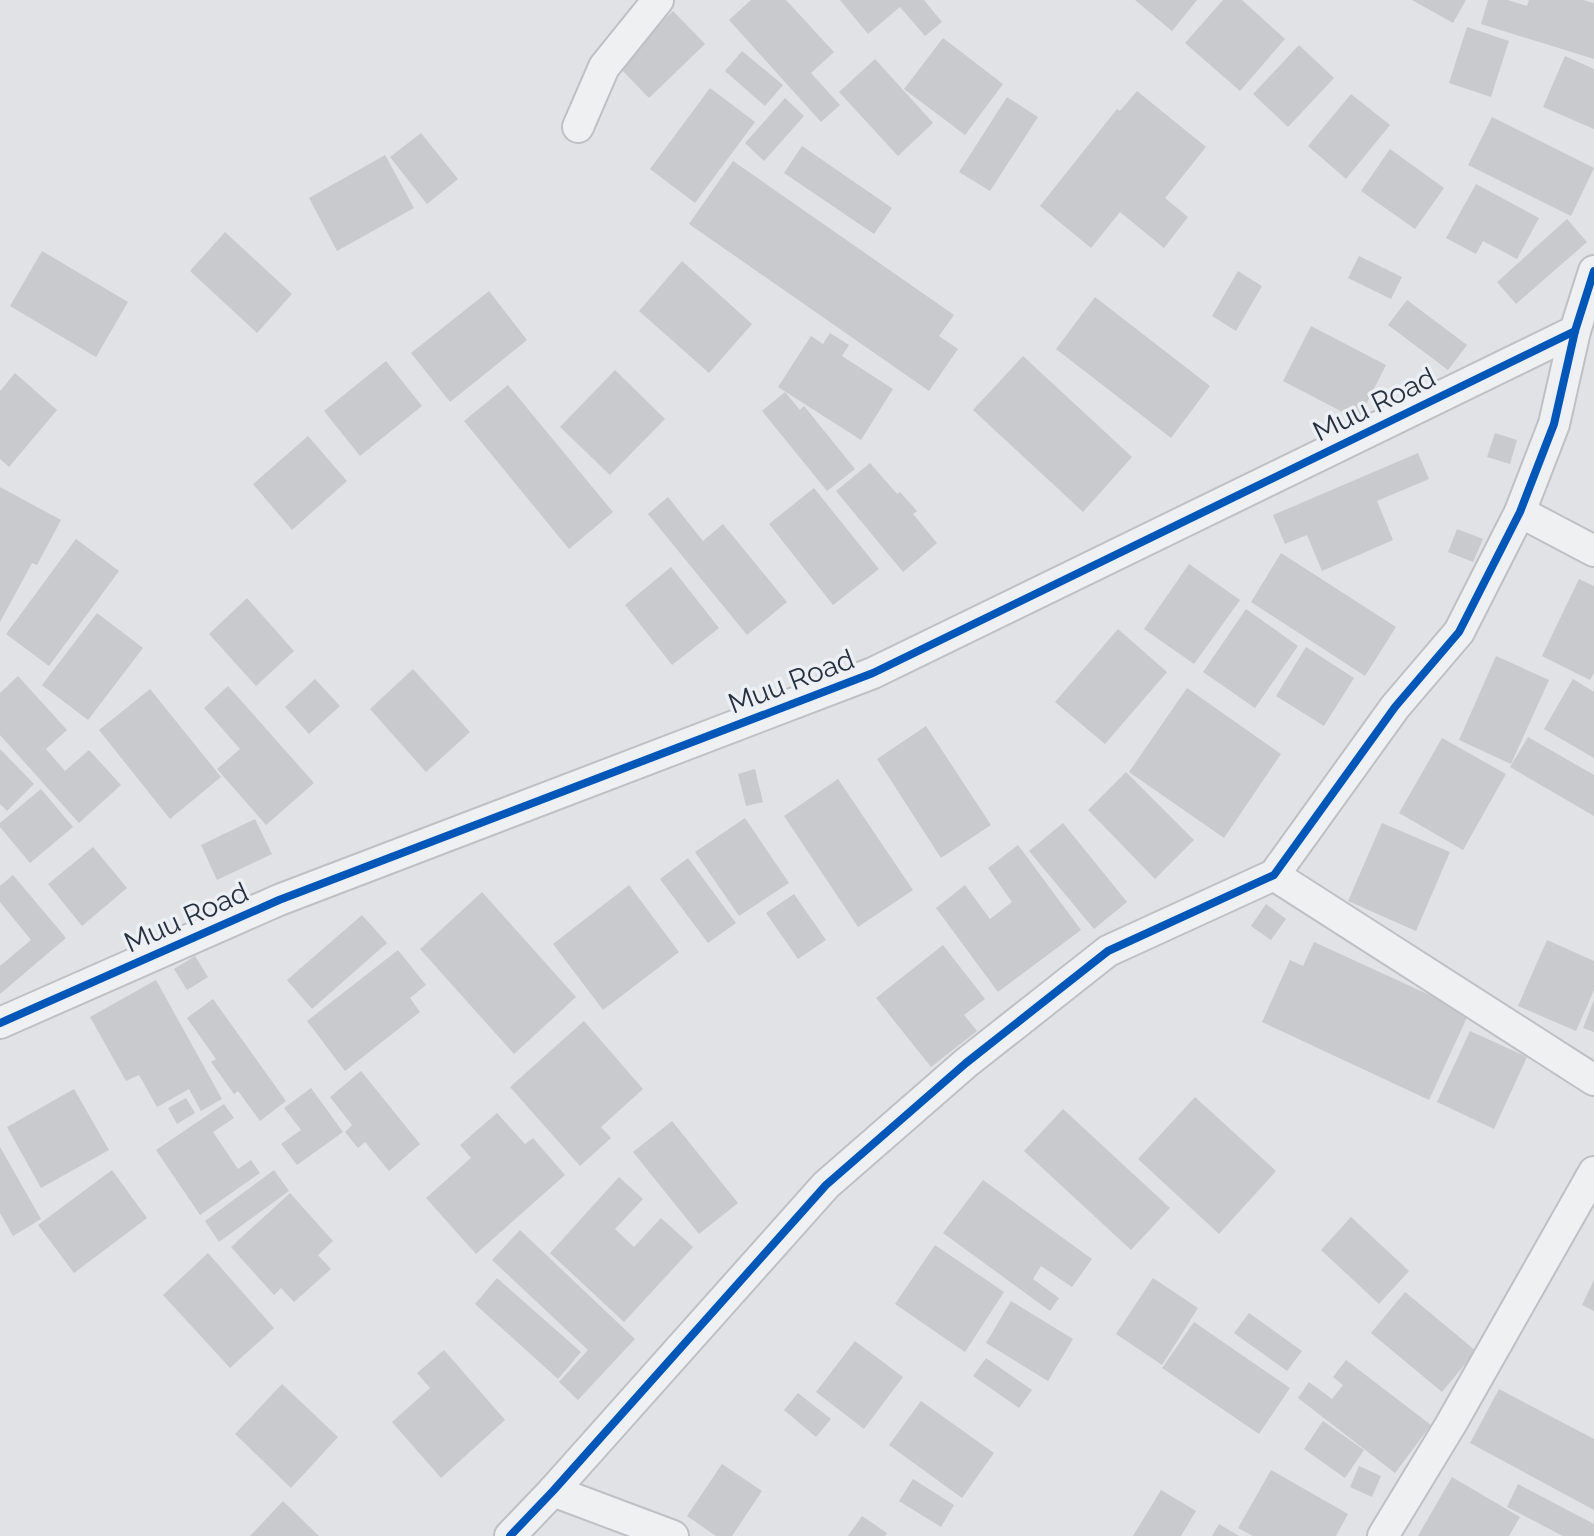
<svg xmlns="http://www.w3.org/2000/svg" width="1594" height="1536" font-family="Raleway,sans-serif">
	<rect width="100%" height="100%" fill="#e0e2e5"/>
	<g fill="#c8cacd">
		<path d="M751,0h35l48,52 -23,21 29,32 -19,17 -92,-102z"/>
		<path d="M840,0h84l18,22 -17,14 -25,-29 -32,27z"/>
		<path d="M1135,0h62l-25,31z"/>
		<path d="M1223,0h19l43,39 -45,52 -55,-48z"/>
		<path d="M1412,0h54l-13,23z"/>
		<path d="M1488,0h20l19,6 2,-6h54l11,3v56l-113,-35z"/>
		<path d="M673,11l32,33 -56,54 -32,-33z"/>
		<path d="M1467,27l42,14 -18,56 -42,-14z"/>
		<path d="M943,38l60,46 -38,51 -61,-46z"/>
		<path d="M1299,45l35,33 -46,49 -35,-33z"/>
		<path d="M742,51l41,34 -18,21 -40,-35z"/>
		<path d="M1565,56l29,13v60l-51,-22z"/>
		<path d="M875,59l58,64 -35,33 -59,-64z"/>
		<path d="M710,88l45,34 -60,81 -45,-34z"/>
		<path d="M1137,91l69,56 -41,51 23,19 -24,31 -44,-36 -29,36 -51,-42 77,-97 3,2z"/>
		<path d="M1351,94l39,31 -44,54 -38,-33z"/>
		<path d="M1007,97l31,20 -48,74 -31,-19z"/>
		<path d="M785,98l19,18 -40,45 -19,-18z"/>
		<path d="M1492,117l102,51 -23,48 -103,-51z"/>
		<path d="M421,133l37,46 -31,25 -37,-47z"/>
		<path d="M802,146l90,62 -18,26 -90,-61z"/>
		<path d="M1390,149l54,39 -29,41 -54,-38z"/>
		<path d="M385,155l29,53 -77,43 -28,-53z"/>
		<path d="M733,161l221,154 -15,21 19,13 -29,42 -240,-167z"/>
		<path d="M1476,184l63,34 -22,41 -34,-18 -7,13 -30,-16z"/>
		<path d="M1567,219l20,23 -71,62 -19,-22z"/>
		<path d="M225,232l67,62 -35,39 -67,-62z"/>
		<path d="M42,251l86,51 -32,55 -86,-51z"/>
		<path d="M1359,256l43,21 -11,22 -43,-21z"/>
		<path d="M682,261l70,63 -43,49 -70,-62z"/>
		<path d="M1238,271l24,15 -26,45 -24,-15z"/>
		<path d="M489,291l38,49 -77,62 -39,-49z"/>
		<path d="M1095,297l115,89 -39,52 -115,-89z"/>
		<path d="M1407,300l60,45 -19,25 -60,-45z"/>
		<path d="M1311,326l75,39 -28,55 -75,-39z"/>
		<path d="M830,333l19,12 -7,11 51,33 -32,51 -83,-53 33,-51 12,8z"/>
		<path d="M1023,356l109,101 -49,55 -110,-102z"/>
		<path d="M386,361l36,45 -62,50 -36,-45z"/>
		<path d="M615,370l50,49 -55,56 -50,-48z"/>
		<path d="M15,373l42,37 -48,57 -9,-8v-68z"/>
		<path d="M508,385l105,127 -44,37 -105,-128z"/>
		<path d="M785,392l15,18 4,-4 51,63 -28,22 -65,-80z"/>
		<path d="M1495,433l22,7 -7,24 -23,-7z"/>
		<path d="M308,436l39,45 -55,49 -39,-46z"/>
		<path d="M1418,453l11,26 -52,22 16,39 -71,31 -15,-36 -22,9 -12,-29z"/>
		<path d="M870,463l27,31 3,-2 17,19 -4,3 24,29 -34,29 -67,-81z"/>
		<path d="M0,487l61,33 -24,45 -5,-2 -32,59z"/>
		<path d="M814,488l65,81 -46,36 -64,-81z"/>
		<path d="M668,497l35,44 20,-17 64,78 -40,33 -99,-121z"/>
		<path d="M1457,529l26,10 -10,23 -25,-10z"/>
		<path d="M76,539l43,32 -70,95 -43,-32z"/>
		<path d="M1281,553l115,74 -31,49 -114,-74z"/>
		<path d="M1189,564l51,36 -46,64 -50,-35z"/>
		<path d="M671,567l48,61 -47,37 -47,-60z"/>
		<path d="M1579,579l15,7v87l-4,7 -48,-24z"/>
		<path d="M247,598l47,53 -38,35 -47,-52z"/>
		<path d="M1246,609l52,37 -43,62 -52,-36z"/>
		<path d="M97,613l46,35 -55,72 -46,-35z"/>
		<path d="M1118,629l49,43 -62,72 -50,-42z"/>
		<path d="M1306,647l48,31 -30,48 -48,-30z"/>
		<path d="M1496,656l53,24 -38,84 -52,-24z"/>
		<path d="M413,669l57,63 -44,40 -56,-63z"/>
		<path d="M18,676l49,54 -21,19 19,22 24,-21 32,35 -42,38 -79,-88v-42z"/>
		<path d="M315,679l25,27 -31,28 -24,-27z"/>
		<path d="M1573,679l21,13v66l-50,-29z"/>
		<path d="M228,686l86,97 -48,42 -49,-56 23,-20 -36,-41z"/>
		<path d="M1187,688l94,66 -57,84 -95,-66z"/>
		<path d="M150,689l71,88 -51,42 -71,-89z"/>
		<path d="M926,726l65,99 -50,33 -64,-99z"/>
		<path d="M1528,737l66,38v41l-84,-49z"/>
		<path d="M1442,738l64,36 -43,76 -64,-37z"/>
		<path d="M0,749l34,35 -27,27 -7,-7z"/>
		<path d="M755,769l8,33 -17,4 -8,-32z"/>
		<path d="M1126,772l68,68 -39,39 -67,-69z"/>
		<path d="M838,779l75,111 -55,37 -74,-111z"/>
		<path d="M41,789l32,38 -43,36 -30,-36v-4z"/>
		<path d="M745,818l44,65 -50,33 -44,-64z"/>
		<path d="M255,819l17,35 -55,26 -16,-35z"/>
		<path d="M1063,823l64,79 -33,27 -65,-78z"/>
		<path d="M1382,823l68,29 -34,79 -68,-30z"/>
		<path d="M1018,845l63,85 -83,62 -62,-84 29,-23 25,34 22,-17 -24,-34z"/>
		<path d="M93,847l34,41 -45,38 -34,-42z"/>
		<path d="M688,858l48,65 -28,20 -48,-64z"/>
		<path d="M13,875l53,63 -66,56v-28l31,-26 -31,-38v-16z"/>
		<path d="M629,885l50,67 -76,58 -50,-66z"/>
		<path d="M482,892l94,105 -62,57 -94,-105z"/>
		<path d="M794,894l32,46 -28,19 -32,-46z"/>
		<path d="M1266,904l20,15 -15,21 -20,-14z"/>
		<path d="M362,915l25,28 -75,66 -25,-29z"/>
		<path d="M1547,940l47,21v29l-18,41 -58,-25z"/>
		<path d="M1314,942l155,71 -40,87 -167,-78 28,-62 13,6z"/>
		<path d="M943,945l42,54 -21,16 13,16 -46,36 -55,-69z"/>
		<path d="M398,950l28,35 -16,13 10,14 -75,59 -38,-50z"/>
		<path d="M195,956l13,21 -21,13 -13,-21z"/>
		<path d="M156,980l66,119 -21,12 -12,-22 -32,18 -18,-32 -13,6 -36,-64z"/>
		<path d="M213,999l73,102 -26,20 -22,-30 -4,3 -23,-32 5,-3 -29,-41z"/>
		<path d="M1594,1000v32l-11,-4z"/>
		<path d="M584,1021l59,68 -42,38 10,11 -31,28 -70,-79z"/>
		<path d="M1470,1031l57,26 -33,72 -57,-27z"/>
		<path d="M361,1071l59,73 -31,27 -24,-29 -7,6 -13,-16 7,-7 -22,-28z"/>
		<path d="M311,1088l32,44 -46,33 -16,-21 20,-14 -17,-22z"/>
		<path d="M74,1089l35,61 -68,38 -34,-61z"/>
		<path d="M1195,1097l81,74 -57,63 -81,-75z"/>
		<path d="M186,1098l9,15 -18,11 -9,-16z"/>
		<path d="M224,1104l10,14 -21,14 25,37 13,-9 9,13 -60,42 -44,-65z"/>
		<path d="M1063,1109l107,99 -39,42 -107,-99z"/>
		<path d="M497,1113l28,31 8,-6 32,37 -89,79 -50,-56 45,-40 -11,-13z"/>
		<path d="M672,1121l66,82 -39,31 -66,-82z"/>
		<path d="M0,1147l41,72 -28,17 -13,-23z"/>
		<path d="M112,1170l35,48 -73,55 -36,-48z"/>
		<path d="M274,1170l15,21 -70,51 -14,-21z"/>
		<path d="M619,1177l24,22 -28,30 19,18 27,-29 32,29 -69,75 -74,-69z"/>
		<path d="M983,1180l109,79 -20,28 -31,-21 -8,13 26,19 -9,13 -107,-78z"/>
		<path d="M290,1193l43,48 -15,14 13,14 -37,33 -13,-14 -7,7 -43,-48z"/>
		<path d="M1351,1217l58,54 -30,33 -58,-54z"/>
		<path d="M520,1230l115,109 -57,61 -19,-18 29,-32 -96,-90z"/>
		<path d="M935,1245l69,47 -39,60 -70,-48z"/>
		<path d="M208,1253l66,75 -44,40 -67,-73z"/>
		<path d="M497,1278l84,74 -23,27 -83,-75z"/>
		<path d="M1153,1278l45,30 -36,57 -46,-31z"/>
		<path d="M1594,1280v31l-12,-6z"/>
		<path d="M1405,1292l71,59 -34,41 -71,-59z"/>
		<path d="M1011,1301l62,38 -25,42 -62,-38z"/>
		<path d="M1249,1313l53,38 -15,20 -53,-38z"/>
		<path d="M1194,1322l96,66 -31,46 -97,-66z"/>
		<path d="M855,1341l48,36 -39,52 -48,-37z"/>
		<path d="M444,1350l61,70 -64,58 -49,-56 38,-34 -13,-15z"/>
		<path d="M986,1358l46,32 -13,18 -46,-32z"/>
		<path d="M1346,1360l85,65 -36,48 -97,-75 11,-16 23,17 11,-14 -10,-8z"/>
		<path d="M282,1384l56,53 -47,51 -56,-54z"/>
		<path d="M1499,1389l95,50v71l-124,-67z"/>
		<path d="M798,1393l33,26 -15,18 -32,-27z"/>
		<path d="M921,1401l73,52 -32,45 -73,-53z"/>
		<path d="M1323,1421l41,29 -19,28 -41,-29z"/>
		<path d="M722,1464l40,27 -30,45h-16l-29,-20z"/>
		<path d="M1359,1466l22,10 -9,21 -22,-10z"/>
		<path d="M1271,1470l77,44 -12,22h-83l-15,-8z"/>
		<path d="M1452,1477l68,40 -11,19h-91z"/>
		<path d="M913,1479l41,26 -13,22 -42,-26z"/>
		<path d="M1518,1484l76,40v12h-31l-56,-29z"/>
		<path d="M1161,1490l35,21 -15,25h-48z"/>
		<path d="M283,1501l36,35h-69z"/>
		<path d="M862,1516l25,17 -2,3h-37z"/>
		<path d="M1219,1524l20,12h-27z"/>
	</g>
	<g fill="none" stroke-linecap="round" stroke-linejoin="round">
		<defs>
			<g id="street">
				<path d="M578,127l26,-60 54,-67"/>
				<path d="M1520,512l74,39"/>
				<path d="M1274,875l320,205"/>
				<path d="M0,1023l279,-123 594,-227 702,-342"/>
				<path d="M553,1491l120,45"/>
				<path d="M510,1536l43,-45 273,-306 140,-122 142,-112 166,-76 121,-168 64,-75 61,-120 34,-88 21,-93 19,-60"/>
				<path d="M1383,1536l68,-112 143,-252"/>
			</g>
		</defs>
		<use href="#street" stroke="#bec0c3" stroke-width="34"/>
		<use href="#street" stroke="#eff0f2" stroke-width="30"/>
		<defs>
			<g id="cycleway">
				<path d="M0,1023l279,-123 594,-227 702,-342"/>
				<path d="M510,1536l43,-45 273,-306 140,-122 142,-112 166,-76 121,-168 64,-75 61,-120 34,-88 21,-93 19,-60"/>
			</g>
		</defs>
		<use href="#cycleway" stroke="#ecf0f5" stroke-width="13"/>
		<use href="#cycleway" stroke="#0057b8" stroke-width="8"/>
	</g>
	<g text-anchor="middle" stroke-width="7" stroke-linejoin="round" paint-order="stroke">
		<g font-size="28" fill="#26303f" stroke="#ecf0f5">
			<text transform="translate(1374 404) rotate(-26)" y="10">Muu Road</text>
			<text transform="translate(791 681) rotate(-21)" y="10">Muu Road</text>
			<text transform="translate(186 917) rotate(-24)" y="10">Muu Road</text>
		</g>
	</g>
</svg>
